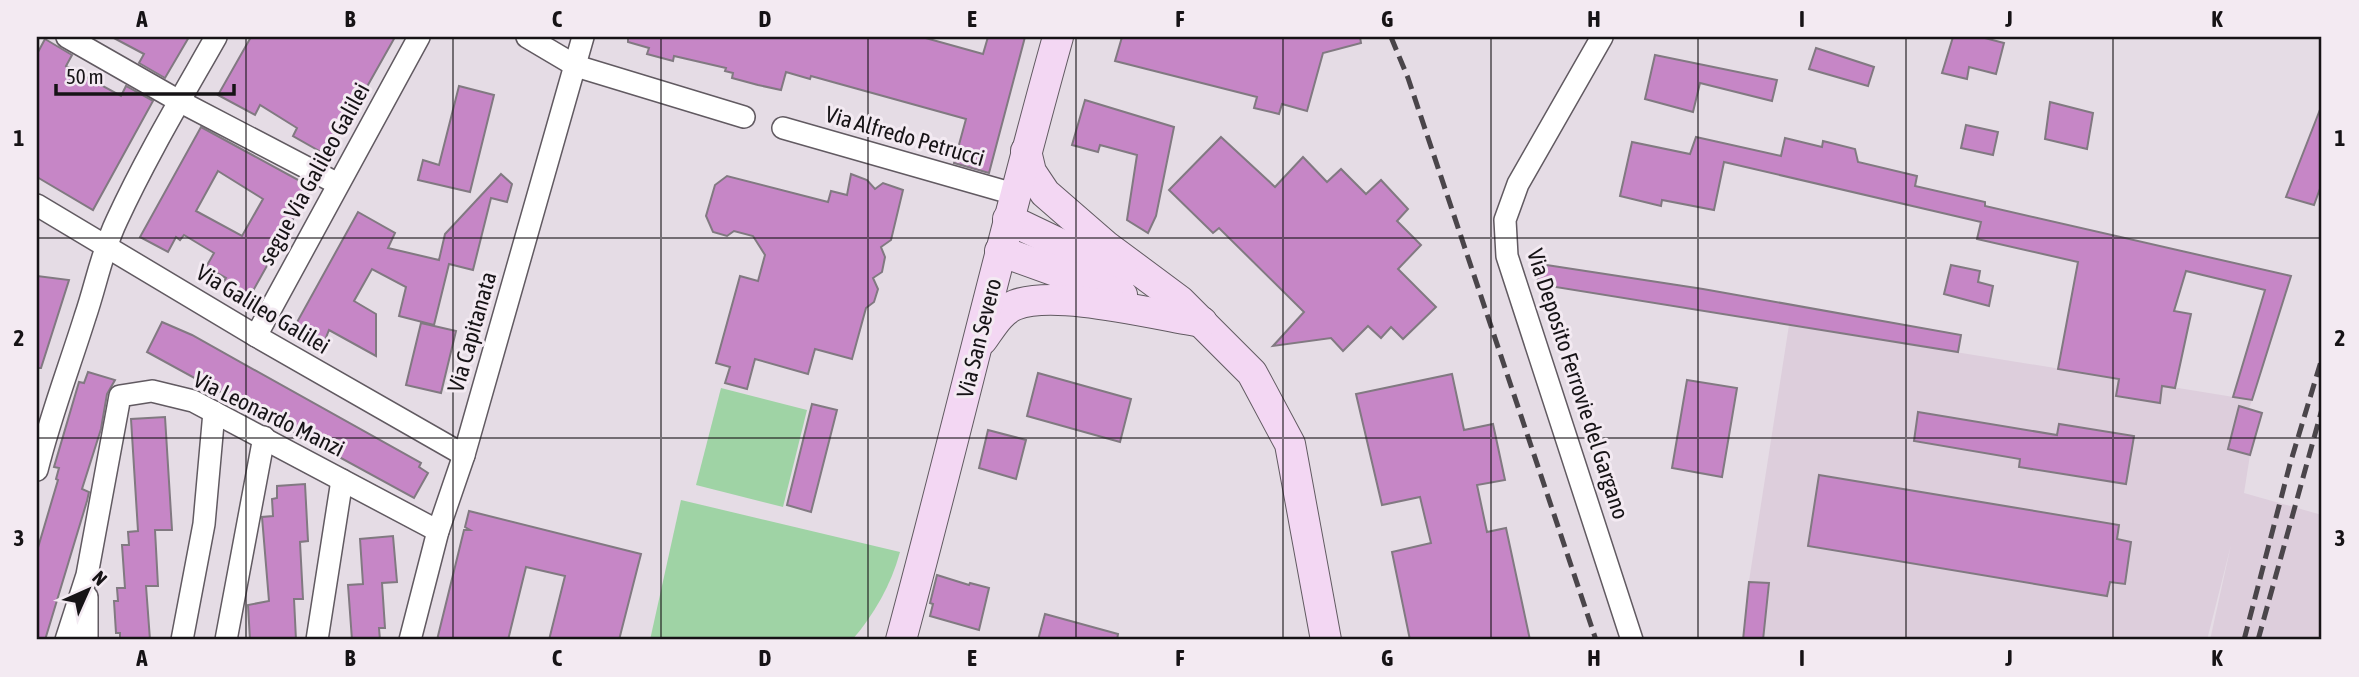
<svg xmlns="http://www.w3.org/2000/svg" width="2359" height="677" font-family="'Asap Condensed',sans-serif">
	<rect width="100%" height="100%" fill="#e5dce5"/>
	<path fill="#ddcedc" d="M1789,325l463,75 -3,9 13,4 -12,42 -6,38 78,22v125h-112l21,-95 -24,95h-464l6,-59z"/>
	<g fill="#9fd3a5">
		<path d="M721,388l86,22 -24,97 -87,-22z"/>
		<path d="M681,500l219,52c-9,33 -26,63 -48,88h-202z"/>
	</g>
	<g fill="#c686c6" stroke="#817981" stroke-width="2" fill-rule="evenodd">
		<path d="M112,37h77l-24,41 -26,-15 5,-9z"/>
		<path d="M251,37h144l-67,119 -35,-20 4,-8 -37,-23 -5,10 -37,-20z"/>
		<path d="M628,37h294l61,17 5,-17h37l-36,136 -35,-10 12,-44 -155,-43 -1,3 -24,-7 -5,18 -23,-5 -26,-7 1,-5 -8,-2 1,-3 -52,-12 -1,5 -26,-7 2,-6 -21,-6z"/>
		<path d="M1122,37h238l1,6 -38,10 -16,58 -25,-7 -3,10 -25,-6 3,-11 -142,-36z"/>
		<path d="M1953,37h28l23,6 -8,31 -27,-7 -2,12 -25,-6z"/>
		<path d="M45,39l27,16 -6,11 55,30 5,-10 27,15 -60,109 -56,-33v-123z"/>
		<path d="M1816,48l58,19 -6,19 -59,-17z"/>
		<path d="M1655,55l122,25 -5,21 -72,-18 -7,29 -48,-13z"/>
		<path d="M459,86l35,9 -24,97 -52,-12 5,-20 16,5z"/>
		<path d="M1085,100l89,27 -18,89 -8,17 -21,-13 10,-65 -37,-10 -2,7 -26,-7z"/>
		<path d="M2050,102l43,11 -6,36 -42,-10z"/>
		<path d="M2321,107l1,76 -8,22 -28,-8z"/>
		<path d="M1966,125l32,7 -5,23 -32,-7z"/>
		<path d="M201,127l110,60 -62,111 -26,-15 3,-5 -20,-11 8,-14 -30,-18 -4,5 -4,-3 -8,15 -28,-15zM218,171l45,28 -21,37 -46,-25z"/>
		<path d="M1221,137l54,50 28,-30 24,25 14,-13 25,25 15,-14 27,29 -11,12 24,24 -23,24 38,38 -33,32 -12,-12 -10,11 -13,-12 -25,25 -12,-13 -58,8 31,-34 -85,-84 -6,5 -44,-43z"/>
		<path d="M1696,137l85,19 4,-18 37,9 1,-6 32,8 3,13 59,14 -2,10 70,16v4l306,70 -39,124 -19,-3 32,-107 -79,-19 -12,40 17,3 -16,74 -13,-2 -2,17 -44,-7 3,-17 -61,-10 20,-107 -101,-23 4,-17 -257,-60 -10,48 -52,-10 -1,6 -41,-10 12,-54 58,12z"/>
		<path d="M501,174l11,10 -5,18 -16,-4 -18,72 -24,-6 -15,61 -35,-9 7,-29 -34,-18 -18,32 22,13v42l-47,-26 -4,10 -29,-16 62,-112 37,21 -7,15 51,12 6,-26z"/>
		<path d="M851,174l16,6 8,9 8,-6 20,7 -12,50 -10,7 4,10 -3,15 -9,6 5,11 -4,13 -8,6 -14,51 -37,-10 -7,25 -53,-15 -8,30 -22,-6 5,-16 -14,-4 24,-87 18,5 7,-26 -12,-19 -19,-5 -7,5 -14,-4 -7,-16 9,-31 12,-9 101,26 3,-11 16,4z"/>
		<path d="M1540,264l163,25 258,46 -3,17 -421,-68z"/>
		<path d="M1951,265l29,6 -2,11 15,4 -4,20 -45,-12z"/>
		<path d="M37,276l32,4 -28,88h-4z"/>
		<path d="M162,322l30,13 229,128 -2,4 9,6 -14,25 -267,-146z"/>
		<path d="M421,323l35,8 -15,62 -35,-8z"/>
		<path d="M88,372l27,8 -8,14 -6,35 -19,60 7,3 -2,9 -42,139h-8v-89l21,-71 -2,-1 3,-11 -5,-1 25,-85 5,1z"/>
		<path d="M1038,373l93,26 -11,43 -93,-26z"/>
		<path d="M1452,374l12,56 29,-6 12,56 -28,5 10,47 19,-4 24,112h-120l-18,-88 39,-9 -11,-46 -38,8 -26,-111z"/>
		<path d="M1687,380l50,8 -15,89 -50,-9z"/>
		<path d="M812,404l25,6 -26,102 -24,-7z"/>
		<path d="M2239,406l23,7 -12,42 -22,-6z"/>
		<path d="M1918,412l139,23 2,-11 75,12 -8,48 -107,-17 1,-8 -106,-18z"/>
		<path d="M165,417l7,113h-17l3,56h-12l4,54h-30v-7h-4l-2,-32h4l-1,-13h8l-3,-43h7l-1,-13 10,-1 -7,-112z"/>
		<path d="M988,430l38,10 -10,39 -37,-11z"/>
		<path d="M1819,475l300,50 -2,14 14,3 -6,42 -15,-2 -3,14 -299,-50z"/>
		<path d="M305,484l3,57 -8,1 3,57h-9l2,41h-46l-2,-35 21,-4 -7,-84 11,-1 -1,-17 5,-1v-12z"/>
		<path d="M469,511l172,43 -22,86h-70l16,-64 -39,-9 -18,73h-71l27,-110h6l-5,-3z"/>
		<path d="M393,536l4,46 -15,1 3,45h-6l1,12h-28l-4,-55 15,-1 -3,-45z"/>
		<path d="M937,575l32,10 1,-2 19,5 -10,42 -49,-14 3,-12 -3,-1z"/>
		<path d="M1749,582l20,1 -6,57h-20z"/>
		<path d="M1045,614l73,20 -1,6h-79z"/>
	</g>
	<g fill="none" stroke-linecap="round" stroke-linejoin="round">
		<defs>
			<g id="street">
				<path d="M67,37l112,64 159,83"/>
				<path d="M527,37l49,29 168,51"/>
				<path d="M1602,37l-84,147 -13,36 2,36 125,384"/>
				<path d="M783,128l231,66"/>
				<path d="M37,205l219,131 208,119"/>
				<path d="M256,336l163,-299"/>
				<path d="M37,470c13,-53 32,-102 48,-153 11,-32 17,-66 32,-97 29,-63 65,-123 99,-183"/>
				<path d="M66,640l21,-65 33,-179 32,-5 41,10 245,130"/>
				<path d="M87,640v-43"/>
				<path d="M182,640l22,-116 10,-112"/>
				<path d="M226,640l38,-203"/>
				<path d="M317,640l25,-160"/>
				<path d="M410,640l28,-109 26,-76 119,-418"/>
			</g>
			<g id="secondary">
				<path d="M1026,151l5,21 14,21 61,53 74,55 72,72 38,71 36,196"/>
				<path d="M1008,219l115,55"/>
				<path d="M1000,251l122,44"/>
				<path d="M982,340c9,-12 18,-29 33,-35 41,-16 141,10 187,17"/>
				<path d="M901,640c54,-201 101,-403 157,-603"/>
			</g>
		</defs>
		<use href="#street" stroke="#615a61" stroke-width="24"/>
		<use href="#secondary" stroke="#615a61" stroke-width="32"/>
		<use href="#street" stroke="#fff" stroke-width="21"/>
		<use href="#secondary" stroke="#f3d7f3" stroke-width="30"/>
		<g stroke="#4a454a" stroke-width="5" stroke-dasharray="14 7" stroke-linecap="butt">
			<path d="M1391,37l17,41 188,562"/>
			<path d="M2244,640l46,-176 32,-106"/>
			<path d="M2258,640l64,-231"/>
		</g>
	</g>
	<path fill="none" stroke="#161316" stroke-width="2" stroke-opacity="0.55" d="M246,37v603M453,37v603M661,37v603M868,37v603M1076,37v603M1283,37v603M1491,37v603M1698,37v603M1906,37v603M2113,37v603M37,238h2285M37,438h2285"/>
	<g text-anchor="middle" stroke-width="6" stroke-linejoin="round" paint-order="stroke">
		<g font-size="23" fill="#161316" stroke="#f3eaf2">
			<text transform="translate(905 136) rotate(16)" y="8">Via Alfredo Petrucci</text>
			<text transform="translate(314 174) rotate(-61)" y="8">segue Via Galileo Galilei</text>
			<text transform="translate(263 309) rotate(31)" y="8">Via Galileo Galilei</text>
			<text transform="translate(472 332) rotate(-74)" y="8">Via Capitanata</text>
			<text transform="translate(979 338) rotate(-76)" y="8">Via San Severo</text>
			<text transform="translate(1578 384) rotate(72)" y="8">Via Deposito Ferrovie del Gargano</text>
			<text transform="translate(269 414) rotate(26)" y="8">Via Leonardo Manzi</text>
		</g>
	</g>
	<rect width="2359" height="677" fill="none" stroke="#f3eaf2" stroke-width="77"/>
	<g transform="translate(88 590) rotate(45)" stroke="#f3eaf2" stroke-width="5" paint-order="stroke">
	<path d="M0-5L12 26L0 18L-12 26Z" fill="#161316"/>
	<text y="-10" font-size="19" font-weight="bold" text-anchor="middle" fill="#161316">N</text>
	</g>
	<path d="M56 84v10h178v-10" fill="none" stroke="#161316" stroke-width="3.5"/>
	<text x="66" y="84" font-size="21" fill="#161316" stroke="#f3eaf2" stroke-width="5" paint-order="stroke">50 m</text>
	<rect x="38" y="38" width="2282" height="600" fill="none" stroke="#161316" stroke-width="2.5"/>
	<g font-size="23" text-anchor="middle" font-weight="bold" fill="#161316">
		<text x="142" y="27">A</text>
		<text x="350" y="27">B</text>
		<text x="557" y="27">C</text>
		<text x="765" y="27">D</text>
		<text x="972" y="27">E</text>
		<text x="1180" y="27">F</text>
		<text x="1387" y="27">G</text>
		<text x="1594" y="27">H</text>
		<text x="1802" y="27">I</text>
		<text x="2009" y="27">J</text>
		<text x="2217" y="27">K</text>
		<text x="19" y="146">1</text>
		<text x="2340" y="146">1</text>
		<text x="19" y="346">2</text>
		<text x="2340" y="346">2</text>
		<text x="19" y="546">3</text>
		<text x="2340" y="546">3</text>
		<text x="142" y="666">A</text>
		<text x="350" y="666">B</text>
		<text x="557" y="666">C</text>
		<text x="765" y="666">D</text>
		<text x="972" y="666">E</text>
		<text x="1180" y="666">F</text>
		<text x="1387" y="666">G</text>
		<text x="1594" y="666">H</text>
		<text x="1802" y="666">I</text>
		<text x="2009" y="666">J</text>
		<text x="2217" y="666">K</text>
	</g>
</svg>
